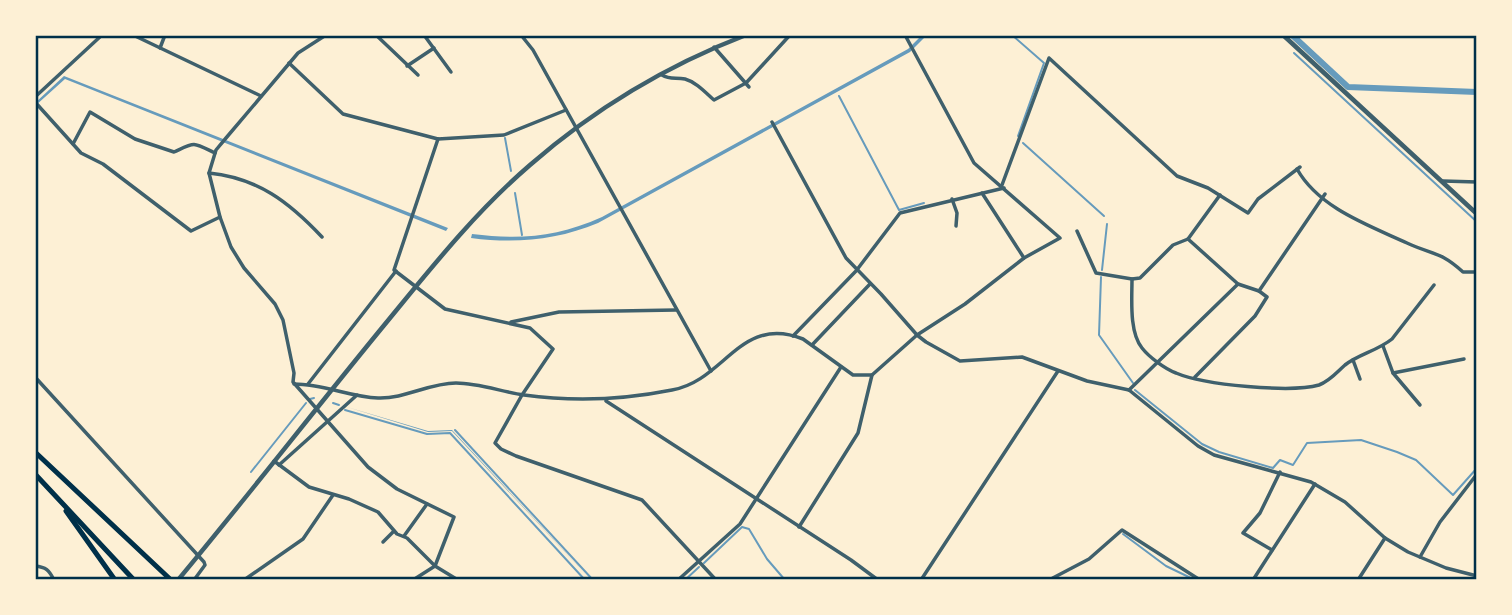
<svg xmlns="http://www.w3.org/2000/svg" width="1512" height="615" font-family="Mulish,sans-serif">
	<rect width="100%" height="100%" fill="#fdf0d5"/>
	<g fill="#669bbc">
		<path d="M922,35h5l-17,17 -312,171c-41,17 -82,21 -127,15l1,-4c49,6 85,3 130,-17l306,-168z"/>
		<path d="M64,76l384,152 -2,3 -381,-152 -30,27v-3z"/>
		<path d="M347,407l81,24 24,-1 139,150 -139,-149 -24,1z"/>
	</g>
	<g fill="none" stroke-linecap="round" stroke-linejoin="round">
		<g stroke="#669bbc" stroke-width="2">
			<path d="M1012,35l32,28 -26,73"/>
			<path d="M1294,53l183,169"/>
			<path d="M839,96l60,114 25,-7"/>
			<path d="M505,138l6,33"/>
			<path d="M1023,143l81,73"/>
			<path d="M515,193l7,42"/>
			<path d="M1102,270l5,-46"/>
			<path d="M1101,277l-2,58 34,48"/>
			<path d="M1135,390l67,54 17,8 54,16 7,-8 13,5 14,-22 54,-3 36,12 19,8 37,35 24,-27"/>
			<path d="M310,399l4,-1"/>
			<path d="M333,403l6,2"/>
			<path d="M345,410l82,24 23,-1 135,147"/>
			<path d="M455,430l138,150"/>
			<path d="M251,472l55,-69"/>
			<path d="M1123,534l43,32 29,14"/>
			<path d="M704,563l38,-36 7,2 18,30 18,21"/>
			<path d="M685,580l14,-13"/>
		</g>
		<path stroke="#669bbc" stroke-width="6" d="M1292,35l56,52 129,5"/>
		<g stroke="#3f606c" stroke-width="3.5">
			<path d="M133,35l128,61"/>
			<path d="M326,35l-28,18 -72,85 -10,12 -7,23 11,44 11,30 13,21 31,36 8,16 11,53 -1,9 75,85 29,22 57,28 -19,49 -22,14"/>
			<path d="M376,35l42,40"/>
			<path d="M424,35l27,37"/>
			<path d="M521,35l12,15 178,321"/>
			<path d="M714,47l35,40"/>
			<path d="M160,48l5,-13"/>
			<path d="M289,63l54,51 95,25 66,-4 62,-25"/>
			<path d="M407,66l27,-18"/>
			<path d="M662,75c8,5 14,2 23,4 11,3 20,13 29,21l32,-17 44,-48"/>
			<path d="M35,97l67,-62"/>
			<path d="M35,102l46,51 22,11 88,67 29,-14"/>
			<path d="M772,122l74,136 35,36 36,41 9,7 34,19 62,-4 65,24 42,9 69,56 16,9 97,27 34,20 40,36 23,14 38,16 31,8"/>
			<path d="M438,139l-44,131 51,39 85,19 23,21 -31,46 -27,48 6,6 15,7 126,44 74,80"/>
			<path d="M73,144l17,-32 45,27 39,13c22,-10 18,-10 41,1"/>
			<path d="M1297,169c22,39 71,56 110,74 26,12 33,8 56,29h14"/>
			<path d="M209,173c49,5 80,29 113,64"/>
			<path d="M1443,181l34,1"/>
			<path d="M1002,185l47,-127 128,118 31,12 40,25 10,-14 42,-32"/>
			<path d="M982,193l42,65"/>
			<path d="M952,199l5,14 -1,13"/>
			<path d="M1077,231l19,42 36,6 8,-1 33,-33 15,-6 32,-44"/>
			<path d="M1188,239l50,45 21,7 8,6 -12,19 -60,61"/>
			<path d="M1132,279c0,20 -3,53 10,69 7,9 23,21 34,25 28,12 115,20 143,12 11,-4 18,-13 26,-20 14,-11 32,-14 47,-26l42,-54"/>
			<path d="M1259,291l66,-97"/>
			<path d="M511,322l48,-10 117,-2"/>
			<path d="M793,336l63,-65 44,-58 104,-25"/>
			<path d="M812,345l58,-61"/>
			<path d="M1383,346l10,27 27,32"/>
			<path d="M1353,360l7,19"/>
			<path d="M1393,373l71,-14"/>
			<path d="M35,377l169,185 1,3 -11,15"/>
			<path d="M294,384c30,0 56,13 84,14 27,1 51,-15 78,-15 23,0 46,9 68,12 51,7 98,5 148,-5 53,-9 68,-76 131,-51l50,36h19l45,-40 48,-31 59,-46 36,-20 -86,-75 -69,-128"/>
			<path d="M308,384l88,-113"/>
			<path d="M1129,390l109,-106"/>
			<path d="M606,401l245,159 27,20"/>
			<path d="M274,461l35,26 40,12 29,13 19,22 10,4 28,28 23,14"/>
			<path d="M279,465l78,-70"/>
			<path d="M799,527l59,-94 14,-58"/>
			<path d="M404,536l23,-32"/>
			<path d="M383,542l11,-11"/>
			<path d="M1272,550l-29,-17 17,-20 20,-41"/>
			<path d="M1420,557l20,-35 37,-48"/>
			<path d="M35,566c11,1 14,4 19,14"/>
			<path d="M244,580l59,-41 30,-44"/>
			<path d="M678,580l62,-56 101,-157"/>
			<path d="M921,580l137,-209"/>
			<path d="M1049,580l40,-21 33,-29 78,50"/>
			<path d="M1253,580l62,-96"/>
			<path d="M1358,580l27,-42"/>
			<path d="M1477,580v-1"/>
		</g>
		<g stroke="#3f606c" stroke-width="4.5">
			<path d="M1283,35l194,179"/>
			<path d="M178,580c69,-83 135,-168 203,-251 47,-57 92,-115 149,-164 63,-55 138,-100 216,-130"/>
		</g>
		<g stroke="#003049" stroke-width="5">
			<path d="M35,452l136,128"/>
			<path d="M35,474l99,106"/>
			<path d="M66,511l49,69"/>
		</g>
	</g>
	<rect width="1512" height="615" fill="none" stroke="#fdf0d5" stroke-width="74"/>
	<rect x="37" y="37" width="1438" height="541" fill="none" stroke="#003049" stroke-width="2.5"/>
</svg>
